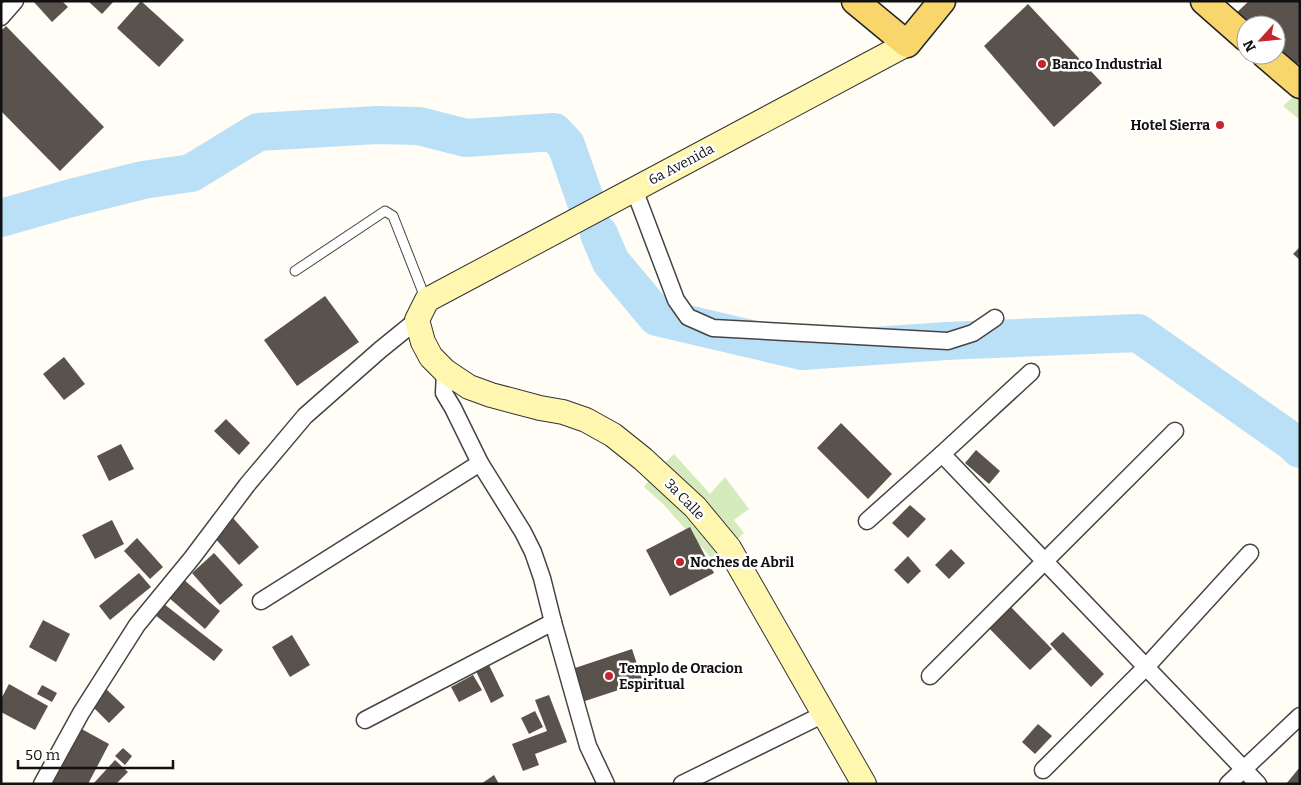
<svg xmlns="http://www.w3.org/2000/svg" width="1301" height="785" font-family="Bitter,serif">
	<rect width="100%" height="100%" fill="#fffdf5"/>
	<g fill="#d5ebbd">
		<path d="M1297,93l3,2v25l-17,-14z"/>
		<path d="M674,454l36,40 15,-17 24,32 -15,11 10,13 -30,28 -51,-57 -19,-17 13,-17z"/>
	</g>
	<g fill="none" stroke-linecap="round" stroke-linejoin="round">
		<g stroke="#b9e0f7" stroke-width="38">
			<path d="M1,218l70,-20 72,-18 48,-7 67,-41 119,-7 42,1 47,12 88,-6 12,13 20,57"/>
			<path d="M599,234l12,28 46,55 145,34 144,-10 192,-8 156,110 6,6"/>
		</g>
	</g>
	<g fill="#5a524d">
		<path d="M33,1h29l6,6 -16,15z"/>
		<path d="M88,1h26l-12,13z"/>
		<path d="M141,1l43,39 -25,27 -42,-39z"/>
		<path d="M1249,1h51v61l-9,8 -15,-14v-31h-30l-13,-9z"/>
		<path d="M1028,4l74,79 -48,44 -70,-81z"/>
		<path d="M6,26l98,101 -44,44 -59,-60v-80z"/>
		<path d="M1300,247v13l-7,-6z"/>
		<path d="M325,296l34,46 -62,44 -33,-46z"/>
		<path d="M64,357l21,27 -21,16 -21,-26z"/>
		<path d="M226,419l24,24 -11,12 -25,-24z"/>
		<path d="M841,423l51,51 -24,25 -51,-51z"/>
		<path d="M121,444l13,25 -25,12 -12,-25z"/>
		<path d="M976,450l24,21 -11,13 -24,-21z"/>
		<path d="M910,505l16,14 -18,19 -16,-15z"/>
		<path d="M233,518l26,29 -20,18 -26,-29z"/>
		<path d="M112,520l12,24 -29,15 -13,-24z"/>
		<path d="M690,527l24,46 -44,23 -24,-46z"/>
		<path d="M137,538l26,29 -13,12 -26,-28z"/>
		<path d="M951,549l14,14 -16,16 -14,-14z"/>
		<path d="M214,553l29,32 -23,20 -28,-32z"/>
		<path d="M908,556l13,15 -13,13 -14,-14z"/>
		<path d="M139,573l12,14 -41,33 -11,-14z"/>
		<path d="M183,579l37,32 -15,18 -37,-32z"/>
		<path d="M164,604l59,46 -9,11 -59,-46z"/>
		<path d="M1008,604l44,45 -22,21 -44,-45z"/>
		<path d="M43,620l27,14 -14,28 -27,-15z"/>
		<path d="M1063,632l41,42 -13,13 -41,-43z"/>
		<path d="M292,635l18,30 -20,12 -18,-30z"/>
		<path d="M632,649l11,33 -61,20 -10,-33z"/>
		<path d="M488,663l16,33 -13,7 -16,-34z"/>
		<path d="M473,675l9,15 -23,12 -8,-15z"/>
		<path d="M9,684l39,22 -13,24 -34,-18v-13z"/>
		<path d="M42,685l15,8 -5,9 -15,-8z"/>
		<path d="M106,689l19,18 -16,16 -18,-18z"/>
		<path d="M549,695l18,47 -32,12 4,11 -16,6 -11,-27 35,-13 -12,-31z"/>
		<path d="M535,711l8,16 -14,7 -8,-16z"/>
		<path d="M1038,724l14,12 -17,18 -13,-12z"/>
		<path d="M78,727l31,17 -21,40h-40z"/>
		<path d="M123,748l9,8 -7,9 -10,-9z"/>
		<path d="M115,760l13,12 -12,12h-23z"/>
		<path d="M1300,767v17h-14z"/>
		<path d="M494,775l5,9h-18z"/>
	</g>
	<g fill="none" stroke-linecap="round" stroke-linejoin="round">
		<defs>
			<path id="lane" d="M295,271l90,-60 8,5 33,84"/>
			<g id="street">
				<path d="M1,17l14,-16"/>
				<path d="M634,189l42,111 12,17 25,11 235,13 25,-8 22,-15"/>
				<path d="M445,371l-1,22 9,15 27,55 43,69 10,20 9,26 11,44 35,124 18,38"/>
				<path d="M942,454l316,330"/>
				<path d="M867,521l75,-67 89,-82"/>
				<path d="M261,601l219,-138"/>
				<path d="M930,676l245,-245"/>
				<path d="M365,720l188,-98"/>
				<path d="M1043,770l103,-103 104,-114"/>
				<path d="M42,784l39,-71 56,-88 55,-67 55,-73 58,-69 75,-66 37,-30"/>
				<path d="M682,784l142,-70"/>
				<path d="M1228,784l72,-68"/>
			</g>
			<path id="secondary" d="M864,784l-135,-236 -34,-41 -52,-48 -30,-24 -27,-15 -23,-8 -23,-4 -49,-13 -22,-8 -24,-16 -14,-14 -8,-15 -6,-22 10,-20 480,-256"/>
			<g id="primary">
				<path d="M855,1l52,43 35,-43"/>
				<path d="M1204,1l42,37"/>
				<path d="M1265,55l35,30"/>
			</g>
		</defs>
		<use href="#lane" stroke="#444" stroke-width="11"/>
		<use href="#street" stroke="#444" stroke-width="19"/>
		<use href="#secondary" stroke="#333" stroke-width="26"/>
		<use href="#primary" stroke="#222" stroke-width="29"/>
		<use href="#lane" stroke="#fff" stroke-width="9"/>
		<use href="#street" stroke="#fff" stroke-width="16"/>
		<use href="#secondary" stroke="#fff6b0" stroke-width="24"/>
		<use href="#primary" stroke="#f9d66b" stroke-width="26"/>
	</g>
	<g fill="#c4262e" stroke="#fff" stroke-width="2">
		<circle cx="1042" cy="64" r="5"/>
		<circle cx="1220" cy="125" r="5"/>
		<circle cx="680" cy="562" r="5"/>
		<circle cx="609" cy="676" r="5"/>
	</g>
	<g text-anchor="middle" stroke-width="5" stroke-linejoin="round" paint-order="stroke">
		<g font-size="14" font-weight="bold" fill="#111" stroke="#fff" text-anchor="start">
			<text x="1052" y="69">Banco Industrial</text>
			<text x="1210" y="130" text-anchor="end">Hotel Sierra</text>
			<text x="690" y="567">Noches de Abril</text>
			<text x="619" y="673">Templo de Oracion<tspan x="619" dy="16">Espiritual</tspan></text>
		</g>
		<g font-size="14" fill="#111" stroke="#fff">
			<text transform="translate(681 164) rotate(-28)" y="5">6a Avenida</text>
			<text transform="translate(685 499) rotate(46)" y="5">3a Calle</text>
		</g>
	</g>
	<rect width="1301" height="785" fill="none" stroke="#111111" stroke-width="5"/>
	<g transform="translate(1261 40) rotate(243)"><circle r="24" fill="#ffffff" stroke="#a0a0a0"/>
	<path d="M0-4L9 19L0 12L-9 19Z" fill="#c4262e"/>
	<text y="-8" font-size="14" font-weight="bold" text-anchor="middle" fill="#111111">N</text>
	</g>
	<path d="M18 760v8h155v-8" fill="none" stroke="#111111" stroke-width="2.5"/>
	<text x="25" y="760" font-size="15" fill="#111111" stroke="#ffffff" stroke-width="4" paint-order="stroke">50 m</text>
</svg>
